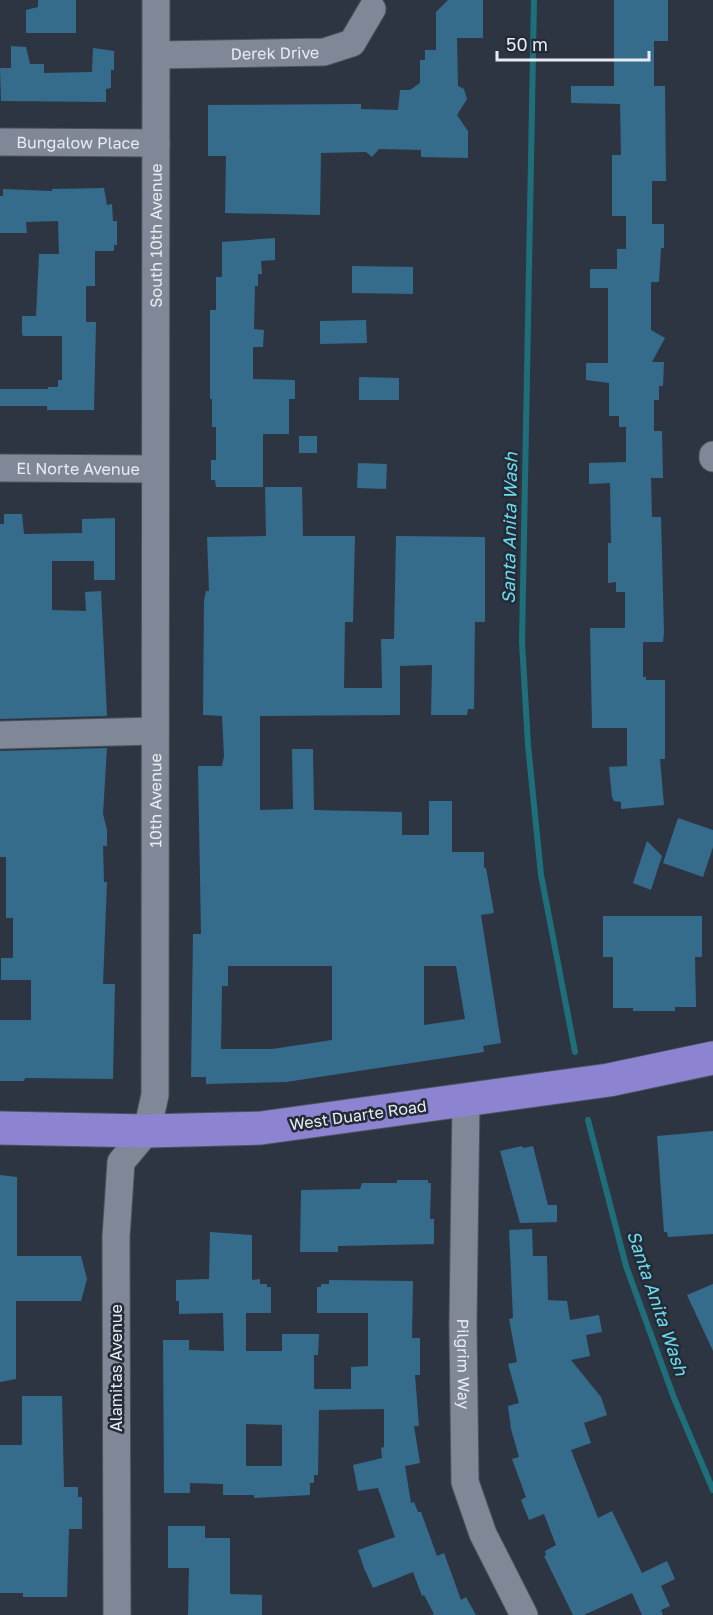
<svg xmlns="http://www.w3.org/2000/svg" width="713" height="1615" font-family="'Golos Text',sans-serif">
	<rect width="100%" height="100%" fill="#2e3542"/>
	<g fill="none" stroke-linecap="round" stroke-linejoin="round">
		<g stroke="#1f6f7b" stroke-width="6">
			<path d="M534,0l-12,642 6,103 13,130 34,177"/>
			<path d="M588,1120l38,146 48,132 39,92"/>
		</g>
	</g>
	<g fill="#356c8b" fill-rule="evenodd">
		<path d="M38,0h38v33h-50v-23l12,-3z"/>
		<path d="M448,0h35v38h-26l1,48 6,3 3,10 -10,16 11,16v27l-47,-1v-7l-42,-1 -7,8 -6,-5 -45,1 -1,62 -95,-2 1,-57h-18v-51l153,-1v5l37,1 2,-20h10l10,-7v-23h5v-10h11v-38z"/>
		<path d="M614,0h54v41h-14v45h11l1,95h-14v43h12v24h-3l-2,34h-8v48l14,8 -13,24h12l-1,24h-4v14h-5v31h8l1,47h-12l1,39h9l3,115 -1,10h-20v35h3v3h19v79h-5l4,46 -43,4v-7l-7,-1 -2,-4 -3,-30 18,-1v-38h-35l-2,-100h35v-36h-9v-10l-8,1v-40h3l-1,-60 -21,1v-21l37,-1v-35h-7v-11h-10v-33l-23,-3v-17h22v-75h-18v-19h27v-20h9v-33h-14v-61h9l-1,-51 -49,-1v-17h43z"/>
		<path d="M11,46l15,1 4,17h14v9l48,-1 1,-24 21,3v19h-3v18l-5,1v13l-105,-1 -1,-33h11z"/>
		<path d="M104,188l3,17 5,-1 1,17h4v24h-3v6h-19v35h-9v36h10l-2,88h-47v-4h-47v-17h48v-2h10v-7h4v-44h-39l-1,-3v-17h14l3,-62h20l-1,-33 -32,1 1,11h-27v-37h3v-7l49,2v-2z"/>
		<path d="M275,238v22l-14,1 1,13h-4v12h-3l-1,43 10,1 -1,17h-10v32l42,1v19h-6v35h-26v53h-47l-1,-7h-4v-20h5v-33h-4v-28h-2v-89h6v-33h6v-35z"/>
		<path d="M352,266l61,1v27l-61,-1z"/>
		<path d="M366,320l1,23 -47,1v-23z"/>
		<path d="M359,377l40,1v22h-40z"/>
		<rect x="299" y="436" width="18" height="17"/>
		<path d="M358,463l29,1 -1,25 -29,-1z"/>
		<path d="M265,487h37l1,49h52l-2,86h-8l-1,66h38l-1,-49h13l2,-103 89,1v85h-10l-1,87h-6l-1,6h-36l1,-50 -32,1v49l-140,1v94l33,-1 -1,-60h21l1,61 88,2v23h27v-34h23v51h32v16h2l8,45 -13,2 20,128 -18,3 1,6 -198,30 -80,2v-7h-15l2,-143h8l-3,-168h24l2,-10 -2,-40 -19,-1 1,-114 2,-10h3l-2,-54 59,-1zM228,966h104v74l-60,9h-51l1,-63h6zM424,966h32l9,53 -41,6z"/>
		<path d="M4,514h18l2,20 58,-1v-14l33,-1v62h-21v-19h-42v49l34,1 -1,-19 16,-1 6,125 -107,3v-195h4z"/>
		<path d="M107,748l-4,66 4,16v16h-4l1,36h3l-4,102h12l-2,95 -88,-1 -1,3h-24v-61h31v-40h-30v-22h12v-40h-7v-61h-6v-106z"/>
		<path d="M678,818l35,12v17l-10,30 -40,-14z"/>
		<path d="M647,841l15,15 -11,34 -18,-7z"/>
		<path d="M603,916h99v41h-7l1,50h-21v4h-42v-3h-20v-51h-10z"/>
		<path d="M713,1131v103l-45,3 -1,-5h-3l-7,-96z"/>
		<path d="M522,1146l1,2 10,-2 15,59h9v17l-37,1 -20,-72z"/>
		<path d="M0,1175l17,2v79h64l6,23 -6,22h-65v78l-16,3z"/>
		<path d="M397,1180h31v3h3l-1,36h4v25l-96,2v6h-38l1,-62 59,-1 2,-6h35z"/>
		<path d="M532,1229l1,27h14l1,44 19,1 3,19 29,-5 3,17 -16,3 4,21 -19,4 30,37 6,18 -23,8 7,20 -20,7 27,68 14,-7 30,62 25,-12 8,18 -14,7 9,20 -9,4 2,5h-21l-10,-22 -48,22h-11l-29,-59 2,-1 -1,-4 11,-6 -12,-31 -15,6 -8,-20 5,-3 -14,-38 7,-2 -8,-28 -3,-23 11,-3 -11,-39 9,-2 -8,-43 4,-1 -4,-88z"/>
		<path d="M210,1232l42,3v45l8,-1v5h7v3h4v26h-25v38h36v-17h37l-1,21h-4v34h37v-22l17,-1v-53h-51v-26h4v-3h8v-4l84,1 -1,57h8v37h-5l4,51h-5l6,37 -15,3 6,37 3,-1 4,10h3l16,44 7,-3 17,47 5,-3 10,18h-45l3,-1 -10,-19 -2,1 -9,-24 -40,16 -9,-20 -6,-18 37,-13 -17,-49 -20,3 -5,-26 29,-7 -1,-10 3,-1v-38l-65,1 -1,65h-4v8h-4v12l-56,3v-3h-31v-11l-33,-1v10h-26l-1,-153h26v10l35,1 -1,-38 -44,1v-13h-3v-21l33,-1zM246,1424l36,1v41h-36z"/>
		<path d="M713,1284v67l-26,-56z"/>
		<path d="M22,1396h40l2,91h14v10h4v32h-13l-2,68h-44v-4h-23v-148h22z"/>
		<path d="M168,1526h37v12h25v56l32,1v20h-74l1,-47h-21z"/>
	</g>
	<g fill="none" stroke-linecap="round" stroke-linejoin="round">
		<defs>
			<g id="minor">
				<path id="s1" d="M157,55l167,-3 28,-9 20,-34"/>
				<path id="s2" d="M0,142l156,1"/>
				<path d="M713,455v3"/>
				<path id="s3" d="M0,468l155,1"/>
				<path d="M0,735l154,-4"/>
				<path id="s4" d="M466,1100l-3,224 2,158 18,52 41,81"/>
				<path id="s5" d="M117,1615l-1,-378 5,-75 26,-31 8,-36 1,-1095"/>
			</g>
			<path id="major" d="M0,1128l147,3 114,-3 348,-48 104,-22"/>
		</defs>
		<use href="#minor" stroke="#4c535d" stroke-width="29"/>
		<use href="#major" stroke="#4c535d" stroke-width="35"/>
		<use href="#minor" stroke="#808897" stroke-width="27"/>
		<use href="#major" stroke="#8d84d1" stroke-width="33"/>
	</g>
	<g text-anchor="middle" stroke-width="5" stroke-linejoin="round" paint-order="stroke">
		<g font-size="16" fill="#e7ecf4" stroke="#242b37">
			<text dy="6" stroke="none"><textPath href="#s1" startOffset="118">Derek Drive</textPath></text>
			<text dy="6" stroke="none"><textPath href="#s2" startOffset="78">Bungalow Place</textPath></text>
			<text dy="6" stroke="none"><textPath href="#s5" startOffset="1390">South 10th Avenue</textPath></text>
			<text dy="6" stroke="none"><textPath href="#s3" startOffset="78">El Norte Avenue</textPath></text>
			<text dy="6" stroke="none"><textPath href="#s5" startOffset="825">10th Avenue</textPath></text>
			<text transform="translate(358 1115) rotate(-8)" y="6">West Duarte Road</text>
			<text dy="6" stroke="none"><textPath href="#s4" startOffset="264">Pilgrim Way</textPath></text>
			<text transform="translate(116 1368) rotate(-90)" y="6">Alamitas Avenue</text>
		</g>
		<g font-size="18" font-style="italic" fill="#69dced" stroke="#242b37">
			<text transform="translate(510 528) rotate(-89)" y="6">Santa Anita Wash</text>
			<text transform="translate(657 1303) rotate(71)" y="6">Santa Anita Wash</text>
		</g>
	</g>
	<path d="M497 51v9h152v-9" fill="none" stroke="#e7ecf4" stroke-width="3"/>
	<text x="506" y="51" font-size="18" fill="#e7ecf4" stroke="#242b37" stroke-width="4.5" paint-order="stroke">50 m</text>
</svg>
